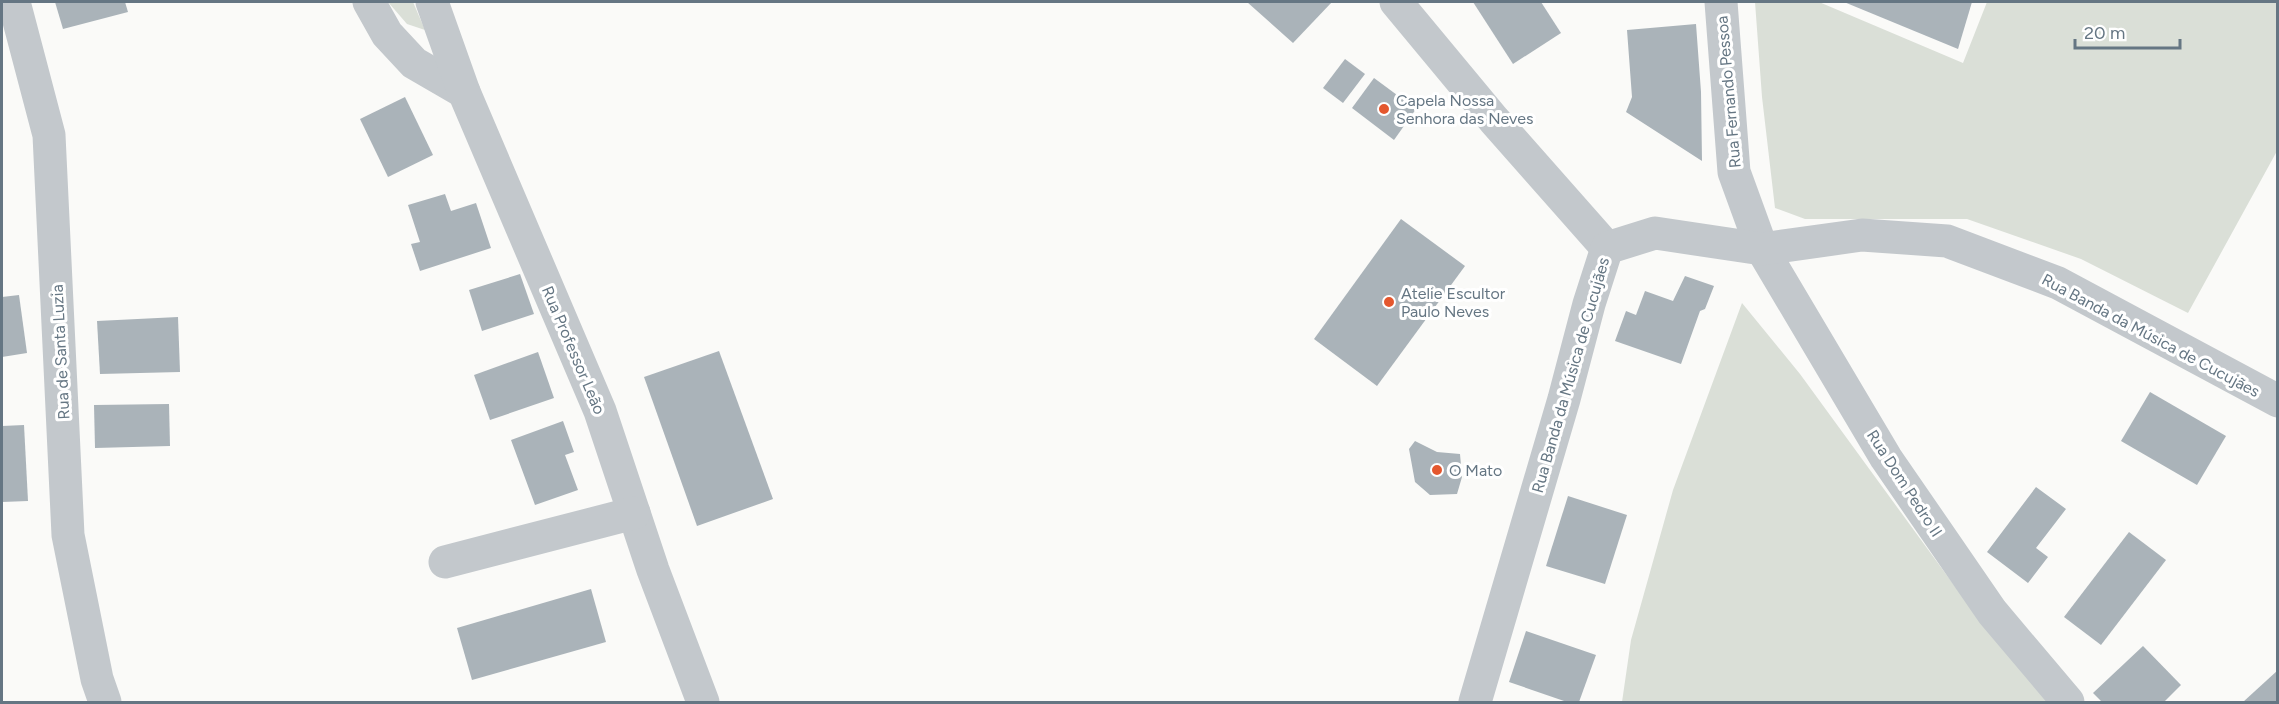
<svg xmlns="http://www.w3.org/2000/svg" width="2279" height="704" font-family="Figtree,sans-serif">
	<rect width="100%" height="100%" fill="#fafaf8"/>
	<g fill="#dadfd7">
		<path d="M388,2h25l12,28 -18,-6z"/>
		<path d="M1755,2h64l144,61 24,-61h290v149l-89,162 -107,-54 -114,-40h-162l-30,-11 -13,-111z"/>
		<path d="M1742,303l58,71 159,218 91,110h-428l9,-62 42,-150z"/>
	</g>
	<g fill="#aab3b9">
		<path d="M55,2h70l3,10 -65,17z"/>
		<path d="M1247,2h85l-39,41z"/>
		<path d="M1473,2h68l20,31 -48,31z"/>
		<path d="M1844,2h128l-14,47z"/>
		<path d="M1696,24l5,68 1,69 -76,-49 6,-15 -5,-67z"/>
		<path d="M1345,59l20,15 -22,29 -20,-15z"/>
		<path d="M1374,78l42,31 -22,31 -42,-32z"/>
		<path d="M405,97l28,58 -45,22 -28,-58z"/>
		<path d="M445,194l6,17 25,-8 15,45 -71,23 -9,-27 9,-2 -12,-37z"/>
		<path d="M1401,219l64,47 -88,120 -63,-47z"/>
		<path d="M520,274l14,40 -52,17 -13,-41z"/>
		<path d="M1685,276l29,10 -9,23 -5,2 -19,53 -66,-23 11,-30 10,4 9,-24 28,10z"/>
		<path d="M19,295l8,58 -25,4v-60z"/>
		<path d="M178,317l2,55 -80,2 -3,-53z"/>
		<path d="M719,351l54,148 -76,27 -53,-149z"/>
		<path d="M538,352l16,46 -64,22 -16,-45z"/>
		<path d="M2150,392l76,44 -29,49 -76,-44z"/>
		<path d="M169,404l1,42 -75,2 -1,-43z"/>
		<path d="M563,421l11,31 -9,3 13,35 -43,15 -24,-65z"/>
		<path d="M24,425l4,76 -26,1v-76z"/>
		<path d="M1415,441l22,11 23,2 2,23 -5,17 -27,1 -15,-13 -6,-33z"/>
		<path d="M2036,487l30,22 -30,39 12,9 -20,26 -41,-31z"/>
		<path d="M1568,496l59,19 -22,69 -59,-18z"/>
		<path d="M2129,532l37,28 -65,85 -37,-28z"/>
		<path d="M591,589l15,53 -134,38 -15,-52z"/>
		<path d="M1526,631l70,24 -17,47h-12l-58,-20z"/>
		<path d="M2143,646l38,39 -17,17h-62l-9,-9z"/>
		<path d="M2278,670v32h-35z"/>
	</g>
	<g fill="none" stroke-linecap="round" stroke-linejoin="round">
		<g stroke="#c3c8cc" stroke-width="33">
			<path d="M14,2l35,133 19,400 29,144 8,23"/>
			<path d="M369,2l18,32 27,29 50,29"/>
			<path d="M432,2l32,90 136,319 53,159 50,132"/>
			<path d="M1396,2l98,118 113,128"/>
			<path d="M1721,2l13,170 28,77 124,209 106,154 76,90"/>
			<path d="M445,562l189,-49"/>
			<path d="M1475,702l89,-303 25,-95 18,-56 48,-15 107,16 100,-14 85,6 111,42 220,118"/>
		</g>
	</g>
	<g fill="#e4572e" stroke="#fff" stroke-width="2">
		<circle cx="1384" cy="109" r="6"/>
		<circle cx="1389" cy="302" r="6"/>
		<circle cx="1437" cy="470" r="6"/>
	</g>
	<g text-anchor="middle" stroke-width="6" stroke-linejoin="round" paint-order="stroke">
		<g font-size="16" fill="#657683" stroke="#fff">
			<text transform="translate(1728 92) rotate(-95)" y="6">Rua Fernando Pessoa</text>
			<text transform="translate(2151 335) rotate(28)" y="6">Rua Banda da Música de Cucujães</text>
			<text transform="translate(574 350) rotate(67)" y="6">Rua Professor Leão</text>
			<text transform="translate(60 352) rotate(-93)" y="6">Rua de Santa Luzia</text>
			<text transform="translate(1570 375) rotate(-74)" y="6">Rua Banda da Música de Cucujães</text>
			<text transform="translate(1905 483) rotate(57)" y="6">Rua Dom Pedro II</text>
		</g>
		<g font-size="16" fill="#657683" stroke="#fff" text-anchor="start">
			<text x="1396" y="106">Capela Nossa<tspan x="1396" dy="18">Senhora das Neves</tspan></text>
			<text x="1401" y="299">Atelie Escultor<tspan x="1401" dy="18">Paulo Neves</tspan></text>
			<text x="1449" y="476">O Mato</text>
		</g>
	</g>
	<rect width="2279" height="704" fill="none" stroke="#657683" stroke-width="6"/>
	<path d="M2075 39v9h105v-9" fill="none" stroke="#657683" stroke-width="3"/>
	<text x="2084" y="39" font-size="18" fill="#657683" stroke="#ffffff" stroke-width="4.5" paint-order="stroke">20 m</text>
</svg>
